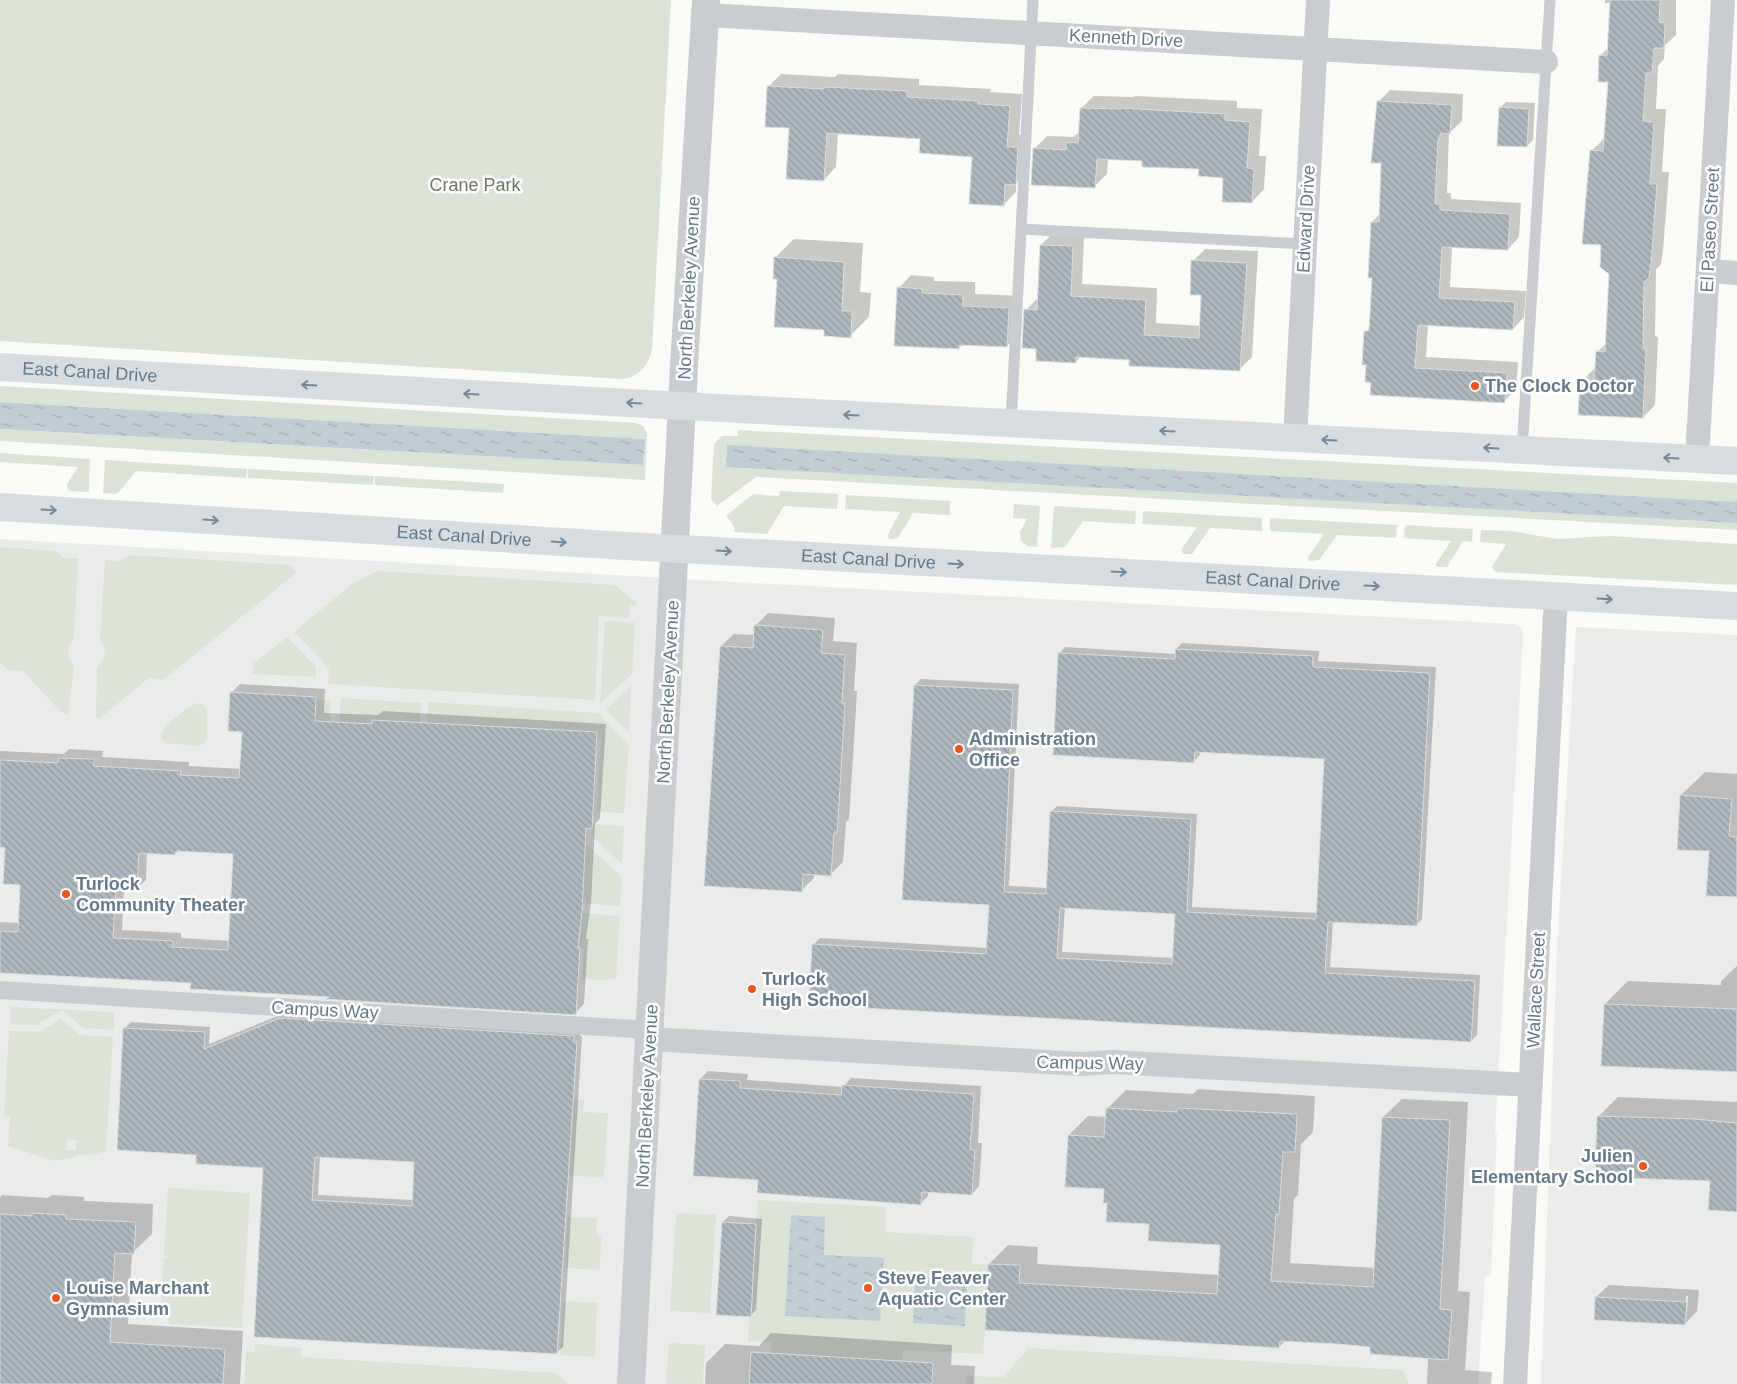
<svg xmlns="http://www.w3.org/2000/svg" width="1737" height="1384" font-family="Helvetica,sans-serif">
	<defs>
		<pattern id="water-ripples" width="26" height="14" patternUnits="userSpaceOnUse" patternTransform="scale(1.25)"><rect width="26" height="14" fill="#c2cdd3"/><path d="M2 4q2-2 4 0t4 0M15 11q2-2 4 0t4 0" fill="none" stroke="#a1abb1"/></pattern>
		<pattern id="building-back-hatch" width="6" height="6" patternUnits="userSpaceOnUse" patternTransform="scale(1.25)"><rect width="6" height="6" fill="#afb8bf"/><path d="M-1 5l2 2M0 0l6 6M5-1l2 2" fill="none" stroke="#929aa1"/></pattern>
	</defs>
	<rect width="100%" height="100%" fill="#fafaf7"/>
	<g fill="#eaecea">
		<path d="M0,539l717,42 796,43 4,1 5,4 1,9 -28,495h2l-6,142 -6,1 -7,108h-1478z"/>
		<path d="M1576,627l161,8v749h-196l16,-435z"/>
	</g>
	<g fill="#dbe2d8" fill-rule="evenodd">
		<path d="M0,0h671l-19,349c-4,17 -13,28 -30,30l-622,-38z"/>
		<path d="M0,386l636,37 8,4 3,7 -2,46 -645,-39v-12l643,36 2,-26 -645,-37z"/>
		<path d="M738,430l999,53v19l-1009,-56 -2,20 1011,57v7l-981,-53 -39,29 -6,-7 3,-55 8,-8h16z"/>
		<path d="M0,453l90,6 -1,33 -19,-1 -3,-3v-4l11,-17 -78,-5z"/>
		<path d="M105,460l142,9 -1,9 -110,-7 -17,21 -4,2 -12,-1z"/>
		<path d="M248,469l126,7 -1,9 -125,-7z"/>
		<path d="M375,476l129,8 -1,9 -128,-8z"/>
		<path d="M780,491l58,3 -1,15 -53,-3 -17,28 -33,-2v-6l-8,-10 27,-22 26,2z"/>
		<path d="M846,495l104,6v14l-37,-2 -15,25 -9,1 -1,-4 12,-23 -55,-3z"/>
		<path d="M1014,504l26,2 -3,41 -10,-1 -6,-5 -1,-9 7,-13 -14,-1z"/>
		<path d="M1054,506l82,5 -1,13 -52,-3 -18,26 -14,1z"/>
		<path d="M1143,511l119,7v13l-52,-3 -18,26h-9l-2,-4 16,-23 -55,-3z"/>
		<path d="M1270,518l127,7 -1,13 -59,-3 -18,25 -9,1 -2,-2 1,-3 15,-22 -54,-3z"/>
		<path d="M1405,525l68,4 -1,13 -9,-1 -16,26h-10l-1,-3 15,-23 -47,-3z"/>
		<path d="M1481,530l31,1 45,8 52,-3 128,8v41l-242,-13 -3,-5 14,-23 -26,-2z"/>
		<path d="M0,547l55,4 9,7h14l-4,80c-7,9 -8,18 0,27l-6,51 -9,-6 -36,-39 -15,-1 -8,-8z"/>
		<path d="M130,555l161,10 5,8 -133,107 -14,-2 -49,40h-4l1,-51c9,-8 10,-18 3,-28l5,-79 15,1z"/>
		<path d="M377,571l238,14 21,17v4h-6l-1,12 -30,-2 -4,84 -267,-16 1,-16 -35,-36 58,-48z"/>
		<path d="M605,621l30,2 -3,51 -32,29z"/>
		<path d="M287,637l29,30v10l-63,-3v-10z"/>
		<path d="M631,686l-2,47 -23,-24z"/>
		<path d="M341,698l80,5 -1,20 -47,-3 -1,4 -33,1z"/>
		<path d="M316,700l15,1 -2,45 -15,-10z"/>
		<path d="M428,702l170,11 31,32 -5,68 -27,-1 4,-73 -4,-1v-6l-78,-5 -1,8 -91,-12z"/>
		<path d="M198,703l4,1 5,5v30l-3,5 -6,2 -33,-3c-3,-3 -5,-6 -3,-10 2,-8 28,-28 36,-30z"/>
		<path d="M592,824l32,2 -2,38 -31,-29z"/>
		<path d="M561,827l28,20 33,30 -2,29 -38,-3 3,-47 -104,-6z"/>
		<path d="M582,913l38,3 -4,62 -12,2 -21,-1 1,-31 -108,-6z"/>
		<path d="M11,1007l103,5v18l-30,-2 -22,-18 -25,15 -27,-1z"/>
		<path d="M61,1019l19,16 33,2 -7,114 -16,4 -13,-1 -1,3 -21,4 -47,-15 2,-29 -6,-1 5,-85 30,1zM67,1139l10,1 -1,10h-10z"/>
		<path d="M573,1099l11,1 -1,12 25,1 -4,64 -36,-1z"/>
		<path d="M168,1188l82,5 -8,135 -72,-4 -9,-24 3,-42h3v-3h-3z"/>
		<path d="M758,1200l128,7 -1,25 88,5 -1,27 48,1 -3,67 -32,-2 -2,24 -80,-4 -1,11 -131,-8v-11l-23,-1 1,-24 -33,-2 6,-93 34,2z"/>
		<path d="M681,1213l35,2 -6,98 -40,-2 6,-95z"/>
		<path d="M568,1217l29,1 -1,15 5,4 -1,33 -35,-2z"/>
		<path d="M563,1301l34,2 -2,54 -35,-2z"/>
		<path d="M669,1343l36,2 -2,39h-37z"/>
		<path d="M255,1344l46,4v9l255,16 12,11h-324l2,-33 9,1z"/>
		<path d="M1028,1348l375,22 6,14h-443v-8l38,1z"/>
	</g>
	<g fill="url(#water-ripples)">
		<path d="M0,402l645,37 -2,26 -643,-36z"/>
		<path d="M727,445l1010,57v21l-1011,-56z"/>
		<path d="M791,1215l34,2 -1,38 60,3 -4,63 -95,-5z"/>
		<path d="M915,1278l52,3 -2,45 -52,-3z"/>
	</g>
	<g fill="#0003" fill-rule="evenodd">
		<path d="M1605,0h71v35l-11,10 -1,14 -6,7 -2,43h10l-4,63h7l-6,79 -2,13 -5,5 -1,67 3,1 -3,68 -12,12 -61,-36 12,-12h2l1,-17 10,-9 3,-69 -8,-31 -11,-92 14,-13 4,-57 -9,-25 9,-9 2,-44h-6z"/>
		<path d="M781,74l54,3 3,-3 81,5v6l72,4 -1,3 32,2 -3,41h11l-2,36 -12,11v10l-13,13 -30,-49 -52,-18 -83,-5 -2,34 -12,13 -33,-53 -22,-41z"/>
		<path d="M1390,90l73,4 -1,27 -13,12 -2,60h4v6l70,4 -2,34 -11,12 -56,-2 -2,40 76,4 -2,26 -11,12 -85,-4 -2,32 92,5 -2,28 -12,11 -132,-20 -5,-17 -1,-32 4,-5 4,-50 -2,-55 8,-8 2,-52 -4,-60z"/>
		<path d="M1094,96l39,1 2,-1 102,5v7l25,1 -3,47h7l-2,33 -12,13 -28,-25 -24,-9 -56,-8 -36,-2 -1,16 -12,12 -61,-37 13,-13 26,1 7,-6 1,-23z"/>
		<path d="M1506,102l29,1 -2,37 -6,6 -27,-38z"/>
		<path d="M1053,233l31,1 -2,50 75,4 -1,35 45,3 1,-32 -9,-33 12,-12 53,2 -6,106 -12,12 -109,-11 -50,-2 -5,6 -39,-15 -11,-37 12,-12 3,-53z"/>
		<path d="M794,239l69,4 -3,49 11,1 -2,24 -19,19 -24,-7 -51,-71z"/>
		<path d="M911,275l23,2v4l41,1v12l47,2 -2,37 -13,13 -44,-2 -4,4 -60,-60z"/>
		<path d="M768,613l67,5 -2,23 24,2 -3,48h3l-3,51 -5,77 -3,3 -3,40 -13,13 -16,-1v4l-13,13 -80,-245 13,-12 21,1v-9z"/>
		<path d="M1182,643l137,8 -1,10 118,6 -14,252 -6,6 -83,-4 -3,46 150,8 -3,60 -6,6 -657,-97 6,-6 168,10 2,-44 -75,-219 6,-6 98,5 -10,202 39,2 3,-76 6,-6 140,8 -5,93 126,6 7,-155 -125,-7v4l-6,6 -135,-107 6,-7 111,7v-5zM1065,907l111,6 -2,45 -112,-6z"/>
		<path d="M240,684l85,5 -1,24 54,2 5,-4 223,13 -6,94 -5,6 -4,79 -5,36h2l-4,65 -9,9 -247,-15 2,-2 -137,-14 -193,-11v-49l19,1 3,-39 -16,-38h-6v-95l64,3 5,-5 34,2 -1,6 87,5v4l52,3 2,-38 -12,-38zM179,850l56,3 -5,88 -49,-3v-5l-59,-3 2,-42 12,1 10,-9 1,-28 28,2z"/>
		<path d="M1705,772l32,2v122l-27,-46 -29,-55z"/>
		<path d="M1737,966v105l-132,-67 23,-23 93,4v-4z"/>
		<path d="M287,1012l293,18v6h2l-19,311 -7,6 -301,-17 10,-169 -67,-13 -73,-126 6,-6 79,5 -1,17zM320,1156l96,5 -3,39 -95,-5z"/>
		<path d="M708,1071l40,3 -1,6 96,7 8,-9 130,8 -3,57h4l-3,43 -7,8 -44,-3v5l-8,8 -161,-26 -59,-99z"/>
		<path d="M1198,1089l117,7 -2,36 -12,12 -3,51 -4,4 -4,64 86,5 7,-151 19,-18 66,3 -10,189 12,1 -5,78 27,2 -1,12h-64l1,-27 -57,-12 -85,-5 -7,7 -293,-18 3,-65 19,-19 30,2 -1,17 182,11 2,-32 -70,-20 -43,-21 -2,-14 -37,-53 19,-19 19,1v-8l19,-19 67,4z"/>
		<path d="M1618,1097l119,5v109l-26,-31 -112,-64z"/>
		<path d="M2,1195l46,3 4,-3 18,1 14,1v4l69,3 -1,30 -20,19 -4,71 115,7 -3,53h-240v-186z"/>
		<path d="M729,1216l33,3 -6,91 -6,6 -27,-94z"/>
		<path d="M1609,1285l90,5 -2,21 -12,13 -89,-27zM1686,1296h2l-1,16h-2z"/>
		<path d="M771,1333l181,12 -1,20 24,1 -1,18h-269l1,-21 19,-19 34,2z"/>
	</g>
	<g fill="url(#building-back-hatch)" stroke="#dcdcd9" fill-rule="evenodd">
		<path d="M1610,0h50l-1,22 6,1 -1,25h-10l-2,25h-6l-3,48 11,1 -4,62h7l-6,80 -2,14 -5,4 -1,67h3l-3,69 -65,-3 2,-34 14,1 2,-31 9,1 4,-78 -9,-7 1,-22 -19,-1 8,-94 13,1 5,-69h-10l1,-27 8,1z"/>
		<path d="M767,86l57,3v-2l83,4v6l71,4v3l32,2 -3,41h11l-2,38 -11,-1 -1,22 -35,-2 3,-47 -53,-4 1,-14 -93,-6 -3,48 -38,-2 3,-51 -24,-1z"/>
		<path d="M1377,101l75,4 -2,29 -10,-1v6h-2l-3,65h5v6l70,4 -2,36 -66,-3 -3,51 76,4 -2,28 -95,-5 -3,43 92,5 -2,30 -135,-8 1,-12 -6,-1 1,-17h-4l2,-34h5l3,-53h-4l3,-56h8l2,-59h-10z"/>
		<path d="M1499,107l30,2 -2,38 -30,-1z"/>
		<path d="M1080,108l41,1v-1l104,6v6l25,2 -3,46 7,1 -2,34 -30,-1 1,-24 -25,-2 1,-7 -57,-2v-6l-45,-2 -2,29 -64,-3 2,-37 33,2v-8l12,1z"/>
		<path d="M1040,245l33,1 -2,50 75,4 -2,35 55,3 2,-43h-11l1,-35 56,3 -7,108 -111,-5v-6l-53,-3v6l-40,-2v-12l-14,-1 2,-39 13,1z"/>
		<path d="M774,257l70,5 -2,49h10l-1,27 -27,-2v-6l-50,-3 3,-48h-4z"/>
		<path d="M897,287l25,2v4l41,2v11l46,2 -2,39 -48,-2v4l-65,-3z"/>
		<path d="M754,625l69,5 -2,23 24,2 -3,48h3l-7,117 -1,13h-3l-3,43 -28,-2 -1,18 -98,-6 16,-240 33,2z"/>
		<path d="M1175,649l138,7v11l117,6 -13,253 -89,-4 -3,51 150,8 -4,61 -662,-37 3,-61 174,10 3,-49 -87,-5 12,-215 99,5 -9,202 42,2 4,-83 141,8 -4,93 129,7 8,-160 -129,-7 -1,11 -141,-8 5,-102 117,6zM1060,908l115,6 -3,50 -115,-6z"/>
		<path d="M230,692l86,5 -1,24 57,3v-4l225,12 -5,97 -6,-1 -4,85 -4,35h2l-4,67 -251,-16 5,-2 -140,-8 1,-6 -191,-10v-42l18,1 2,-47 -17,-1 2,-36 -5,-1v-87l58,3v-5l36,1v7l87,5 -1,4 59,3 3,-46 -14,-1zM176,851l57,3 -5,96 -56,-3 1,-6 -60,-3 3,-49 21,1 2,-37 36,2z"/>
		<path d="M1680,795l52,4 -3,37 8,1v60l-31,-1 3,-45 -32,-1z"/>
		<path d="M1604,1004l133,5v63l-136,-6z"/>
		<path d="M280,1018l294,18v6h3l-20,312 -303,-17 9,-169 -67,-4v-9l-79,-5 6,-122 82,4 -1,17zM315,1157l99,5 -2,44 -100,-6z"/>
		<path d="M699,1079l41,2v7l101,7 1,-10 132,9 -4,56h5l-3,45 -50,-3 -1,13 -164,-12 1,-13 -65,-4z"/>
		<path d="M1106,1108l71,4 1,-4 119,6 -2,38h-12l-4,63 -3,-1 -5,67 102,6 9,-170 68,3 -10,189 12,1 -4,50 -78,-6v-7l-33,-3 -57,-3 -1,7 -294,-18 3,-66 32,1 -1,18 198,11 3,-49 -72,-4 1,-17 -43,-2 1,-19h-4l1,-14 -39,-2 3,-52 36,2z"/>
		<path d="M1597,1116l98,3 42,4v89l-29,-2 2,-29 -115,-4z"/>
		<path d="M32,1213l34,2v4l70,3 -2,32 -19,-1 -5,89 115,7 -2,35h-223v-170l32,2z"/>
		<path d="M722,1222l34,2 -5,93 -35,-2z"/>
		<path d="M1595,1297l92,5 -2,23 -91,-5z"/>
		<path d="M751,1352l182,11 -1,21h-183z"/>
	</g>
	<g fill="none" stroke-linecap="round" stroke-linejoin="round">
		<g stroke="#c9cdd1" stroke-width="11">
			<path d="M1021,229l284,15"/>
			<path d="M1011,423l22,-423"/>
			<path d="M1522,450l28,-450"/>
		</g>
		<path stroke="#c9cdd1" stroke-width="18" d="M0,990l651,40"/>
		<g stroke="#c9cdd1" stroke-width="24">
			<path d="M705,15l841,47"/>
			<path d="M1708,271l29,2"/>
			<path d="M1295,438l23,-438"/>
			<path d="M1697,459l26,-459"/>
			<path d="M650,1039l431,25 31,-2 419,23"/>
			<path d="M1515,1384l41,-788"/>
		</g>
		<path stroke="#c9cdd1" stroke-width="28" d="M631,1384l53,-1018 22,-366"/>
		<g stroke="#d6dce0" stroke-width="28">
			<path id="s1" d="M0,367l682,39 1055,55"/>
			<path id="s2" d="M0,507l626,39 1111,60"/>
		</g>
	</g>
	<defs><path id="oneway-shaft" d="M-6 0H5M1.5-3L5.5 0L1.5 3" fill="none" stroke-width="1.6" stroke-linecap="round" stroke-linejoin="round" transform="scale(1.25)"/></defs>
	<g stroke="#768898">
		<use href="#oneway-shaft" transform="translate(309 385) rotate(-177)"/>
		<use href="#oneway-shaft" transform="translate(471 394) rotate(-177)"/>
		<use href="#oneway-shaft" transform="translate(634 403) rotate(-177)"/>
		<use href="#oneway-shaft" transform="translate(851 415) rotate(-177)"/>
		<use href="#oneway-shaft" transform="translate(1167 431) rotate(-177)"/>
		<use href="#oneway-shaft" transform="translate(1329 440) rotate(-177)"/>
		<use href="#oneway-shaft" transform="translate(1491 448) rotate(-177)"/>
		<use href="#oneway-shaft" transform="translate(1671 458) rotate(-177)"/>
		<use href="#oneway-shaft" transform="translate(49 510) rotate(3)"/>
		<use href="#oneway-shaft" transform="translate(211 520) rotate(4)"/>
		<use href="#oneway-shaft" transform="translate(559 542) rotate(4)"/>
		<use href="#oneway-shaft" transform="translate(724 551) rotate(3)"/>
		<use href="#oneway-shaft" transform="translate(956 564) rotate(3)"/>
		<use href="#oneway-shaft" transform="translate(1119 572) rotate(3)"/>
		<use href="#oneway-shaft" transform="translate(1372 586) rotate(3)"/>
		<use href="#oneway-shaft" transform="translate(1605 599) rotate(3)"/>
	</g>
	<g fill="#f6531b" stroke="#fff" stroke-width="2">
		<circle cx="1475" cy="386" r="5"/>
		<circle cx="959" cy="749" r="5"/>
		<circle cx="66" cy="894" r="5"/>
		<circle cx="752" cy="989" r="5"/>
		<circle cx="1643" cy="1166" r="5"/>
		<circle cx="868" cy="1288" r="5"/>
		<circle cx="56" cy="1298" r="5"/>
	</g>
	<g text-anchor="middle" stroke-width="5" stroke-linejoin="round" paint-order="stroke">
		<g font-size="18" fill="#65798b" stroke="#fff">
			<text transform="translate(1126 38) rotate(3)" y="6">Kenneth Drive</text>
			<text transform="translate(1306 219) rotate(-87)" y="6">Edward Drive</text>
			<text transform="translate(1710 230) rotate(-87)" y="6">El Paseo Street</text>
			<text transform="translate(689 288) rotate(-87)" y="6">North Berkeley Avenue</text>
			<text dy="6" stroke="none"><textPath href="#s1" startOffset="90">East Canal Drive</textPath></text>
			<text dy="6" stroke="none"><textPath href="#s2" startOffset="465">East Canal Drive</textPath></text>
			<text dy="6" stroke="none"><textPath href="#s2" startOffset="870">East Canal Drive</textPath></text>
			<text dy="6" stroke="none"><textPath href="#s2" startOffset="1275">East Canal Drive</textPath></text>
			<text transform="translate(668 692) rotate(-87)" y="6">North Berkeley Avenue</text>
			<text transform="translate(1536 990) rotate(-87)" y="6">Wallace Street</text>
			<text transform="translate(325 1010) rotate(3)" y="6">Campus Way</text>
			<text transform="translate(1090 1063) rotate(1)" y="6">Campus Way</text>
			<text transform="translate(647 1096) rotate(-87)" y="6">North Berkeley Avenue</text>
		</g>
		<g font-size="18" fill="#667c61" stroke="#fff">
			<text x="475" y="191">Crane Park</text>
		</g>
		<g font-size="18" font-weight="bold" fill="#65798b" stroke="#fff" text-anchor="start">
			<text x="1485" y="392">The Clock Doctor</text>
			<text x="969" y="745">Administration<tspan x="969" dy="21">Office</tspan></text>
			<text x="76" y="890">Turlock<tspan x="76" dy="21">Community Theater</tspan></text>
			<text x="762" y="985">Turlock<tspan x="762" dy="21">High School</tspan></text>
			<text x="1633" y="1162" text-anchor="end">Julien<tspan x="1633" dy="21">Elementary School</tspan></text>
			<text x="878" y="1284">Steve Feaver<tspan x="878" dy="21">Aquatic Center</tspan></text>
			<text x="66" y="1294">Louise Marchant<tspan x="66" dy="21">Gymnasium</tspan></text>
		</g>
	</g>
</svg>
